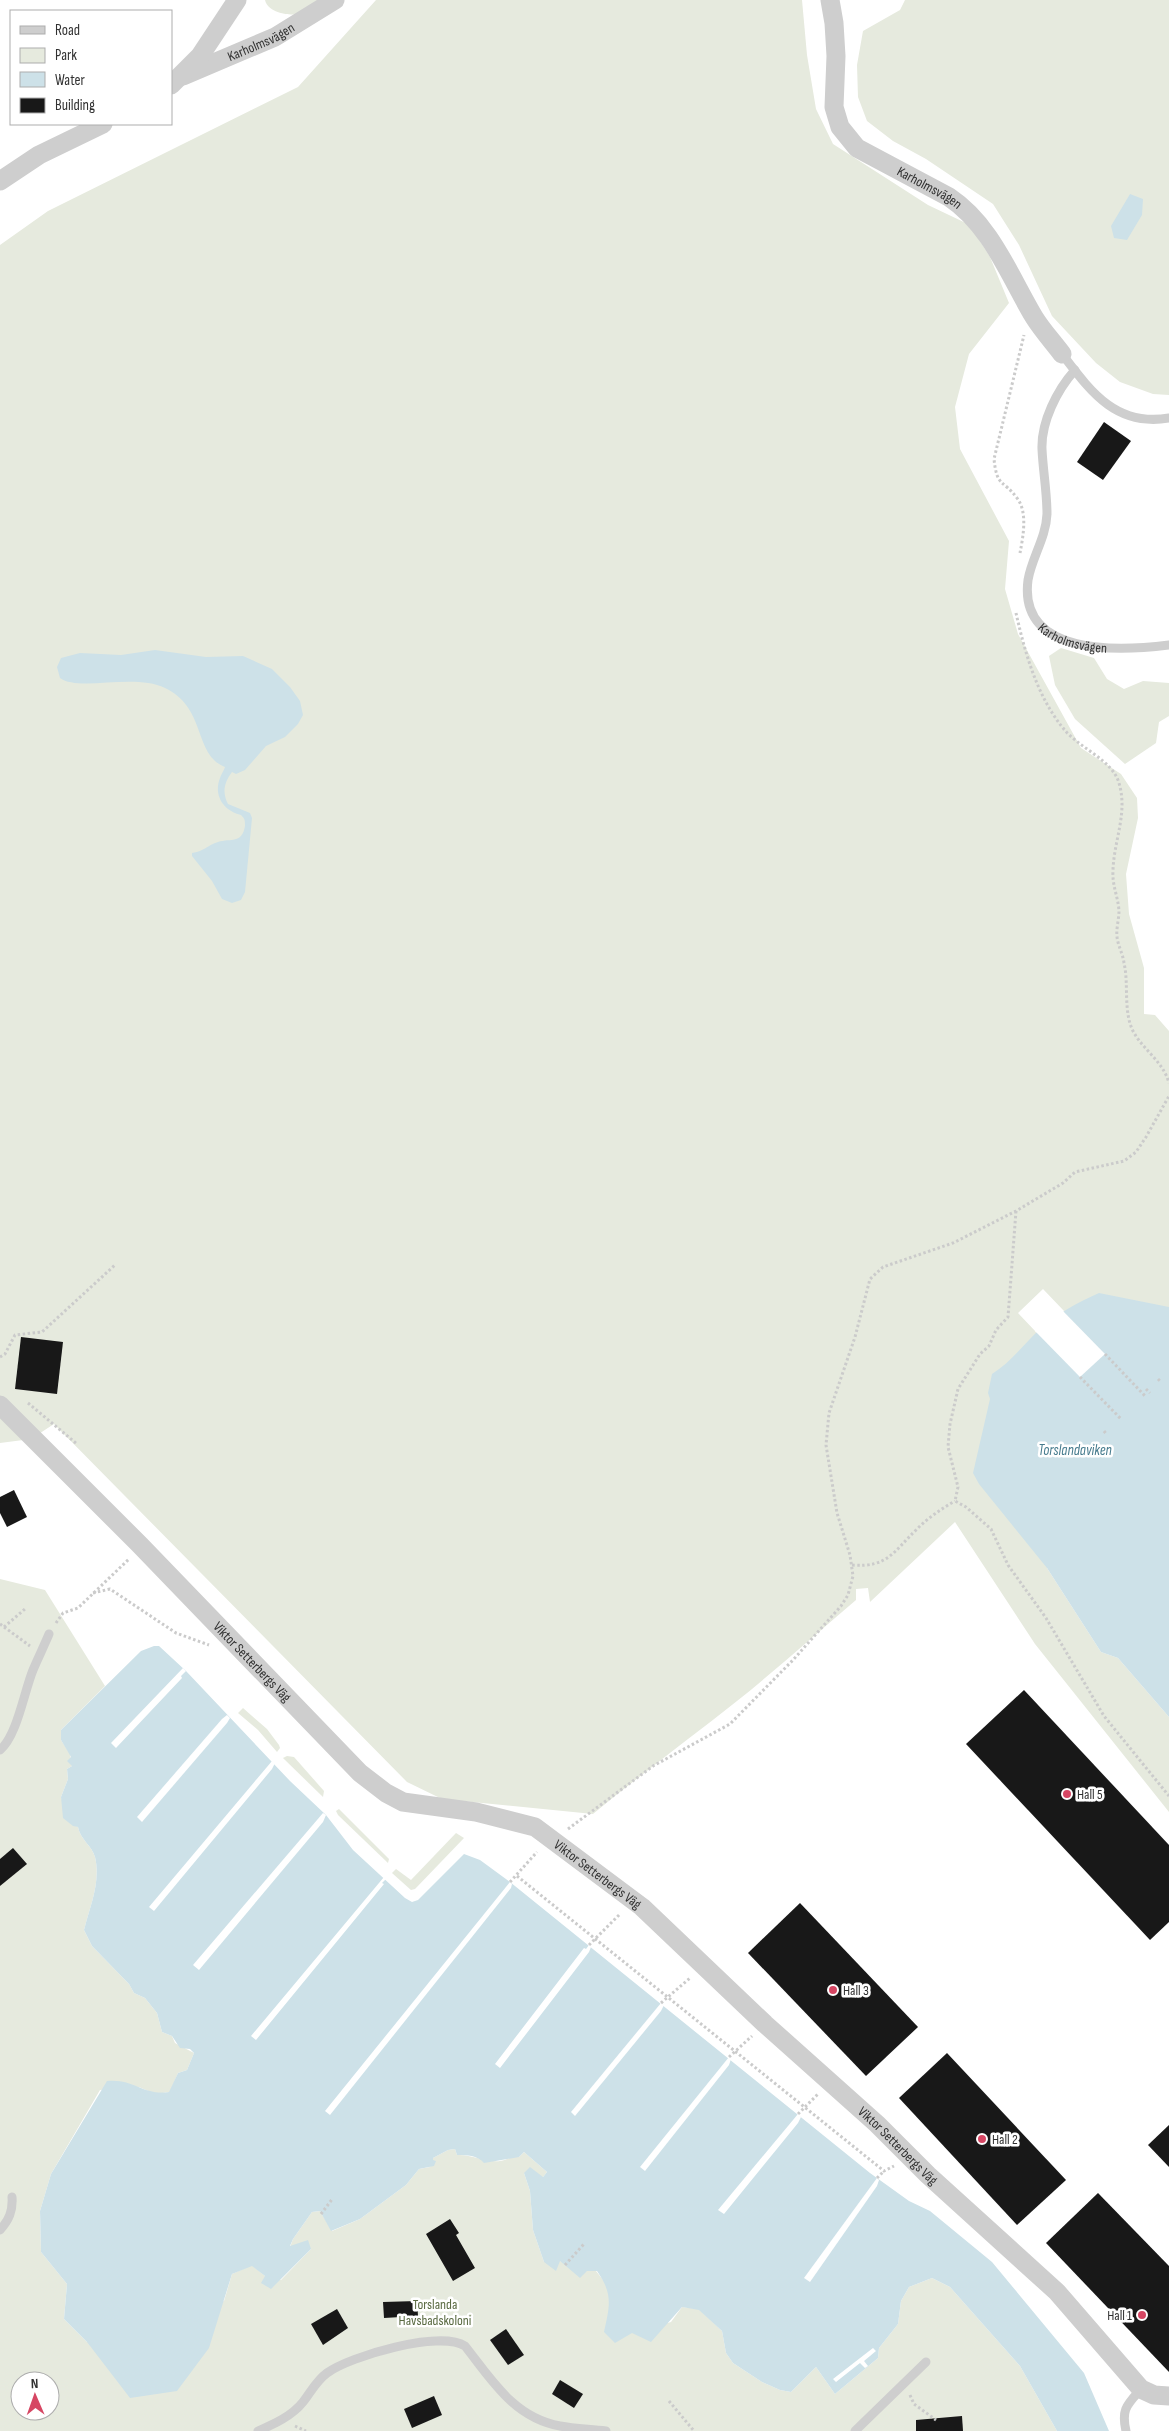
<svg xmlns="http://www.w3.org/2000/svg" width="1169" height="2431" font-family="'Sofia Sans Condensed',sans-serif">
	<rect width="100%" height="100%" fill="#fff"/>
	<g fill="#e6eade" fill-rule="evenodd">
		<path d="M265,0h65c-9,4 -20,12 -30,14 -11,2 -32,-1 -35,-14z"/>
		<path d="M376,0h426l5,55 9,54 17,35 95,61 42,20 20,32 19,46 -40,51 -14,53 5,42 49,92 -4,48 13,45 63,114 40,26 16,24 1,20 -12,56 3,40 15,54v46l11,1 14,16v310l-84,-8 -42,-44 -25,24 36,38 -7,217 54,84 17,6 51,59v95l-134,-168 -80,-122 -85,80 -2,-14 -12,1v11c-40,34 -79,69 -119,101 -48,38 -97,74 -144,113l-151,-15 -35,-17 -353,-358 -23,15 -31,4v-1198l48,-34 250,-124z"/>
		<path d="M905,0h264v395l-16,-1 -33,-12 -24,-19 -44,-47 -33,-71 -26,-41 -67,-45 -33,-18 -26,-20 -9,-24 -1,-32 6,-34 37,-21z"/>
		<path d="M1061,648l33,10 13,21 17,10 19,-8 26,2v33l-10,6 -3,21 -31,21 -50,-45 -20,-34 -6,-29z"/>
		<path d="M0,1579l45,11 60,96 -44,44v10l9,14 2,12 -5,3 1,10 -7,18 8,25 9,5c2,12 14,19 17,30 6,25 -5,49 -11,73l8,16 37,38 5,9 11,5 12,15 5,19 10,4 3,7 19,10 -7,17 -9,3 -8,19 -15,2 -16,-7 -39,3 -49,84 -11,37 1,41 26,32 -3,35 23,23 137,-41 8,-27 20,-9 13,11 16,4 30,-31 -21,-2 3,-8 19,-27 8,-1 12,20 28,-12 46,-34 13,-16 11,-2 3,-9 15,-8 7,-1 2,6c13,-1 32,8 43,6 7,-1 11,-5 19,-4l5,-5 23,20 -4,5 -19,-4 6,18 3,39 11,32 16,-1 27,10h9l11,14 3,16 22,32 39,-11 11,-15 17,2 23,22 4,22 7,10 29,19 18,8 11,2 25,-25 19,27 43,-36 1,-10 19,-24 3,-23 8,-14 23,-9 18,9 70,79 37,65h-1057zM20,2381h30v30h-30z"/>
		<path d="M243,1708l24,21 12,16 1,3 -3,4 -19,-22 -20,-17z"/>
		<path d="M287,1756l7,1 30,34 -1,6 -40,-39z"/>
		<path d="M339,1809l50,50 -1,4 -50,-48 -2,-4z"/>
		<path d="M456,1833l8,5 -49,51 -4,1 -19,-17 4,-4 15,11z"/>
	</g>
	<g fill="#cde1e8">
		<path d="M1130,194l13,5 -1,16 -15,25 -13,-2 -3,-12z"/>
		<path d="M155,650l51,7 37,-1 29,13 18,18 10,14 3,14 -5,9 -13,13 -19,9 -21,24 -9,4 -4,-2c-8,11 -10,20 -4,32l22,9 2,5 -7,74 -4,8 -9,3 -10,-4 -10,-18 -20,-25v-3c11,-1 16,-8 26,-11 13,-4 24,2 27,-16 0,-6 0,-7 -4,-11 -17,-4 -28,-19 -21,-37 1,-4 4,-7 5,-11 -32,-13 -18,-59 -60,-79 -31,-15 -86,4 -105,-10l-3,-11 4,-9 19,-5 41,2z"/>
		<path d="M1099,1293l70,14v410l-51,-59 -17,-6 -54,-84 -68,-84 -6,-11 17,-74 -2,-6 4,-19c19,-12 32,-30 48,-45 18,-16 37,-26 59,-36z"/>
		<path d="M154,1646h5l27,25 104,110 36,34 27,35 52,48 7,4 6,-2 46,-46 16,6 30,22 360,291 39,28 21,10 62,51 92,111 25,58h-52l-37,-65 -70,-79 -18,-9 -23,9 -8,14 -3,23 -19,24 -1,10 -43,36 -19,-27 -25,25 -11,-2 -18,-8 -29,-19 -7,-10 -4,-22 -23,-21 -17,-3 -31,35 -19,-9 -17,10 -11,-11c6,-27 9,-38 -7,-61h-10l-7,7 -20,-17 -4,10 -12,-9 -11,-32 -3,-39 -6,-18 6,-6 13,10 4,-5 -23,-20 -5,5 -35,6c-7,-8 -17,-8 -27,-8l-2,-6 -7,1 -15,8v2l3,1 -2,5 -15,3 -13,16 -46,34 -29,12 -11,-20 -8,1 -19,27 -3,7 18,-6 3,9 -40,40 -10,-6 4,-7 -13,-10 -20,8 -23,74 -32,43 -47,7 -43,-56 -23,-23 3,-35 -26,-32 -1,-41 11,-37 56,-93c26,-3 37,15 62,11l9,-19 9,-3 7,-17 -4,-4 -10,-1 -8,-12 -10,-4 -5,-19 -12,-15 -11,-5 -5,-9 -37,-38 -8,-16c6,-24 17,-48 11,-73 -3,-11 -15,-18 -17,-30l-5,-1 -10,-8 -2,-21 7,-18 -1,-10 5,-3 -5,-5 4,-4 -10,-17v-10l80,-79z"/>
	</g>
	<g fill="#fff">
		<path d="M1061,1309l44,45 -25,23 -45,-46z"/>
		<path d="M183,1668l3,3 -5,5 1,2 -66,70 -5,-5z"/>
		<path d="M227,1715l3,3 -3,5 -85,99 -5,-5 85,-98z"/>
		<path d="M272,1761l3,2 -3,6 -118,142 -5,-4z"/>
		<path d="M323,1813l3,2 -3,7 -124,148 -6,-5z"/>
		<path d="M384,1877l2,2 -4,4 2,1 -128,156 -5,-4z"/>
		<path d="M510,1882l2,2 -1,4 -181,227 -5,-4z"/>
		<path d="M589,1945l2,2 -2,5 -89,116 -5,-4 89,-116 2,1z"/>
		<path d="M661,2003l3,2 -3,6 -86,105 -4,-4z"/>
		<path d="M729,2057l2,2 -2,6 -84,106 -5,-4z"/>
		<path d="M798,2114l3,3 -3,6 -74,91 -6,-4z"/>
		<path d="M877,2178l2,2 -2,6 -67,96 -6,-4z"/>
		<path d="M873,2348l3,3 -12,10 4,5 -3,2 -5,-5 -24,19 -3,-3z"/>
	</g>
	<g fill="#181818">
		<path d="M1104,422l27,19 -28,39 -26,-18z"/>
		<path d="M21,1337l42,5 -6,52 -42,-5z"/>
		<path d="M14,1490l13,27 -20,10 -7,-14v-16z"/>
		<path d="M1024,1690l145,155v77l-19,18 -184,-196z"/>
		<path d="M13,1848l14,16 -27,22v-27z"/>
		<path d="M800,1903l118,124 -52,49 -118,-123z"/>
		<path d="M947,2053l119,127 -49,45 -118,-127z"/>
		<path d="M1169,2125v42l-21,-22z"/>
		<path d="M1098,2193l71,73v106l-123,-129z"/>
		<path d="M450,2219l9,14 -3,2 19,33 -22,13 -27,-47z"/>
		<path d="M417,2301l1,15 -34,2 -1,-16z"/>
		<path d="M337,2309l11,19 -25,17 -12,-21z"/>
		<path d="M506,2329l18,26 -16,10 -18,-25z"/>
		<path d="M560,2380l23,14 -9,14 -22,-14z"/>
		<path d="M434,2396l8,19 -30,13 -8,-19z"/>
		<path d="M962,2416l1,15h-47v-11z"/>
	</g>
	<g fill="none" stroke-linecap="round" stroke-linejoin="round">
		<g stroke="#cbcbcb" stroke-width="3" stroke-dasharray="2.5 2.5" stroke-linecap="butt">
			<path d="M1020,553c3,-16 8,-41 -3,-55 -14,-19 -20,-10 -23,-39l30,-124"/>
			<path d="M1016,613c9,40 21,83 47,115 15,20 49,31 56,55 9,30 -5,57 -6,87 -1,16 5,26 6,41 0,8 -3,18 -2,26 1,9 6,17 7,26 5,21 -1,48 9,68 10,19 30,30 36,52"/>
			<path d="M1016,1211l-8,106 -12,13 -7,16 -9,8 -22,35 -8,35 -2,23 10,40 -3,14 11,6 25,22 17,36 38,53 58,98 65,80"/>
			<path d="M1105,1354l40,42"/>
			<path d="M0,1357l5,-3 10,-19 27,-3 73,-67"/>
			<path d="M1080,1377l41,42"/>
			<path d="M1158,1379l3,3"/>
			<path d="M1146,1389l4,4"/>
			<path d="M28,1403l49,41"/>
			<path d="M1104,1431l3,4"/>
			<path d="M852,1565c36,3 42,-14 65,-36 11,-11 24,-20 38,-28"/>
			<path d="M93,1593l17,-4 66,44 33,12"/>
			<path d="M56,1623l7,-10 15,-5 51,-49"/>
			<path d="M0,1624l30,22"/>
			<path d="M4,1627l21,-18"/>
			<path d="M568,1829l85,-63 77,-42 63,-64 48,-54 7,-11 5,-19 -3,-21 -13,-42 -11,-68 3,-32 26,-76 15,-58 13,-12 70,-24 63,-32 47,-28 12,-11 49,-11 12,-9 10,-15 23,-41"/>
			<path d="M517,1876l367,295 10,-5"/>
			<path d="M510,1882l27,-30"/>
			<path d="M589,1945l31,-31"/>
			<path d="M661,2003l29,-25"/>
			<path d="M729,2057l23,-21"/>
			<path d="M798,2114l20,-20"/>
			<path d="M877,2178l7,-7"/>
			<path d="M321,2214l12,-16"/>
			<path d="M565,2265l19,-21"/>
			<path d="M910,2395l4,9 22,16"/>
			<path d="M669,2401l25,30"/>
			<path d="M295,2426l11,5"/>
		</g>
		<g stroke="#cecece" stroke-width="9">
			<path d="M1062,354c29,38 54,73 107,64"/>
			<path id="s1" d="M1075,370c-18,20 -34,52 -33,79 1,22 5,43 5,65 -1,24 -15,43 -19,66 -10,77 92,71 141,65"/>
			<path d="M0,1750c17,-14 24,-58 33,-80 5,-12 11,-24 16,-36"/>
			<path d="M0,2230c9,-10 13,-19 12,-33"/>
			<path d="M258,2431c16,-7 34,-15 45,-29 8,-10 13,-21 24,-29 23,-17 113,-43 138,-27 26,33 49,72 95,80 15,3 30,3 46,5"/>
			<path d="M855,2431l71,-69"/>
			<path d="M1126,2431c-5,-22 1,-26 15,-42"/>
		</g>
		<g stroke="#cecece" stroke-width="19">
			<path id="s2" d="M830,0l4,23 2,33 -2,51 6,20 17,21 92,49c42,28 60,78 85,120 8,13 19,25 28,37"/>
			<path id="s3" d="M183,76l92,-39 60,-37"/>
			<path d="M171,85l29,-29 37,-56"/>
			<path d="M0,181l39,-26 64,-31"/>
			<path id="s4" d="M0,1405l140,140 220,228 26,20 17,9 73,10 59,15 107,80 123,117 112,100 51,51 129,117 84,97 13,6 15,1"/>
		</g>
	</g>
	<g fill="#d64663" stroke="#fff" stroke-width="2">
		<circle cx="1067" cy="1794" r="5"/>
		<circle cx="833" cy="1990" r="5"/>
		<circle cx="982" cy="2139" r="5"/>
		<circle cx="1142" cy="2315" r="5"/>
	</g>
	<g text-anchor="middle" stroke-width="5" stroke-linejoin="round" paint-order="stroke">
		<g font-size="14" fill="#313131" stroke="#fff">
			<text dy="5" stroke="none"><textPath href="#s3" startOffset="85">Karholmsvägen</textPath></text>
			<text dy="5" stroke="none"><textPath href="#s2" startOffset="238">Karholmsvägen</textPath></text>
			<text dy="5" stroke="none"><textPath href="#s1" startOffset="306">Karholmsvägen</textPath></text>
			<text dy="5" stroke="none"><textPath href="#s4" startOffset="360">Viktor Setterbergs Väg</textPath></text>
			<text dy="5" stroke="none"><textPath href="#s4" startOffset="780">Viktor Setterbergs Väg</textPath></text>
			<text dy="5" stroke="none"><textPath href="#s4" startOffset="1185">Viktor Setterbergs Väg</textPath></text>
		</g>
		<g font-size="14" fill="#313131" stroke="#fff" text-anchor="start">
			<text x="1077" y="1799">Hall 5</text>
			<text x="843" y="1995">Hall 3</text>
			<text x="992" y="2144">Hall 2</text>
			<text x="1132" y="2320" text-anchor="end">Hall 1</text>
		</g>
		<g font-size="14" fill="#5a6a42" stroke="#fff">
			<text x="435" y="2309">Torslanda<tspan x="435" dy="16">Havsbadskoloni</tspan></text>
		</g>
		<g font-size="15" font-style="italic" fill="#467b8d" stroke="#fff">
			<text x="1075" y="1455">Torslandaviken</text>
		</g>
	</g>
	<rect x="10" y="10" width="162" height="115" fill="#ffffff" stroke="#adadad"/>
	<rect x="20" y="26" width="25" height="8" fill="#cecece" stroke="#adadad"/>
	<text x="55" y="35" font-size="15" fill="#313131">Road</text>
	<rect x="20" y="48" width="25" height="15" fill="#e6eade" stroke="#adadad"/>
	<text x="55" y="60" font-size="15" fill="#313131">Park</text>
	<rect x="20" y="72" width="25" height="15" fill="#cde1e8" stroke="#adadad"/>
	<text x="55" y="85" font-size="15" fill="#313131">Water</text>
	<rect x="20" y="98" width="25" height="15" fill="#181818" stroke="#adadad"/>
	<text x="55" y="110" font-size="15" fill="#313131">Building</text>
	<g transform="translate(35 2396) rotate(358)"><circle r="24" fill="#ffffff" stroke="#adadad"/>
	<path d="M0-4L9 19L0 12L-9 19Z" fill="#d64663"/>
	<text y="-8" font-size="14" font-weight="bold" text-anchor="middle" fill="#313131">N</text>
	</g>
</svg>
